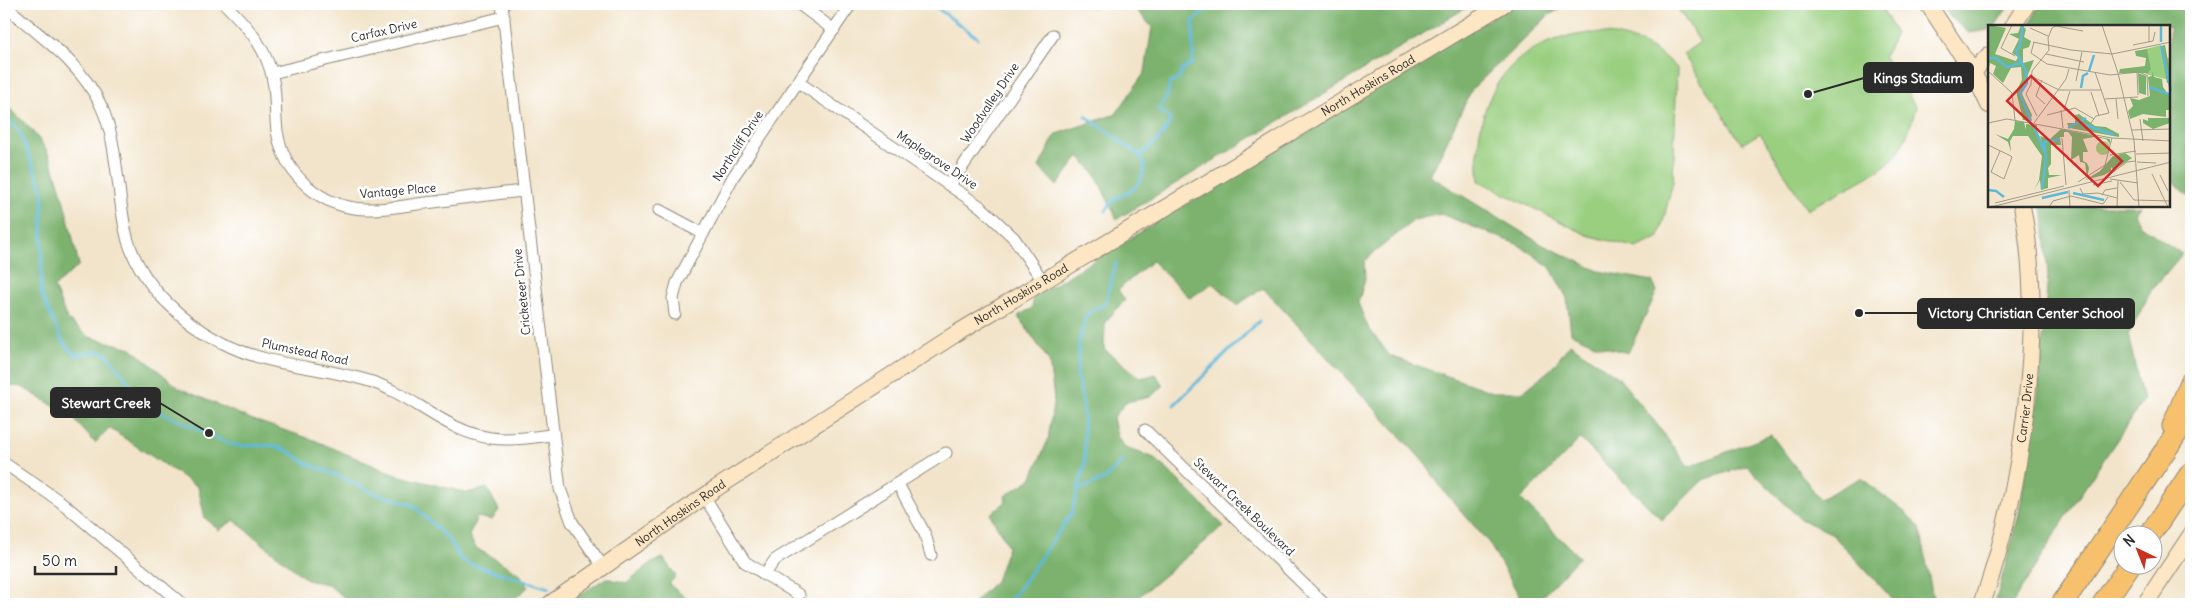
<svg xmlns="http://www.w3.org/2000/svg" width="2195" height="608" font-family="Delius,sans-serif">
	<rect width="100%" height="100%" fill="#fff"/>
	<filter id="ink" filterUnits="userSpaceOnUse"><feTurbulence type="fractalNoise" baseFrequency=".02" numOctaves="2"/><feDisplacementMap in="SourceGraphic" scale="10" xChannelSelector="R" yChannelSelector="G"/><feConvolveMatrix kernelMatrix="1 2 1 2 8 2 1 2 1" color-interpolation-filters="sRGB"/></filter>
	<filter id="wash" filterUnits="userSpaceOnUse"><feTurbulence type="fractalNoise" baseFrequency=".0096" numOctaves="4" result="noise"/><feDisplacementMap in="SourceGraphic" scale="20" xChannelSelector="R" yChannelSelector="G"/><feGaussianBlur stdDeviation="1.12" result="paint"/><feColorMatrix in="noise" values="0 0 0 0 0 0 0 0 0 0 0 0 0 0 0 0 0 1.4 0 .05"/><feComposite in="paint" operator="in"/></filter>
	<g filter="url(#wash)">
		<rect width="100%" height="100%" fill="#f2e4ca"/>
		<g fill="#9acf80" stroke="#627d56">
			<path d="M1675,4h205l16,30 -12,23 32,50c-4,15 -9,31 -17,44 -13,22 -69,44 -92,59l-47,-77 -18,11 -59,-90 17,-12z"/>
			<path d="M1590,33c35,0 62,11 87,35l-4,114 -14,55 -22,11 -50,-13 -108,-54c-6,-58 11,-116 70,-139 13,-5 28,-7 41,-9z"/>
		</g>
		<g fill="#7bb26e" stroke="#536e4c">
			<path d="M1082,4h390l-355,215 -22,-45 -16,-18 -22,30 -18,-19 17,-33 60,-20 29,-42 7,-45 -21,-23 -39,3z"/>
			<path d="M1514,4h54l-19,11 -77,74 -42,87 113,69 56,26 53,10 5,10 -29,62 -31,-8 -26,-12 -4,-35 -17,-31 -31,-22 -78,-31 -27,6 -50,41 1,19 -7,23 10,24 22,29 103,36h30l29,-24 18,-24 48,33 37,45 33,45 83,-32 49,64 41,-21 46,36 13,14 12,65 10,11 17,-4 3,4h-65l-66,-71 -31,-14 -53,-53 -44,14 -41,40 -82,-81 -59,60 58,58 -44,47h-11l-35,-61 -47,-54 -18,-27 -161,-174 -26,17 -24,-22 -23,15 -38,-37 -34,29 7,10 -20,22 -1,27 37,29 15,-4 7,12 -13,11 -24,5 -13,16 4,18 8,12 27,9 18,15 54,54 -82,68 -10,10h-160l24,-23 12,-35 -18,-32 16,-12 -1,-6 26,-17 17,-39 6,-42 -5,-37 -31,-45 14,-8 2,-11z"/>
			<path d="M1940,4h70l-15,22h-6v4l-20,3 -19,-16z"/>
			<path d="M2040,4h151v194l-22,-21v-151h-140z"/>
			<path d="M4,102c14,14 37,35 45,54 13,30 22,76 30,109l-25,22 13,32 22,18 42,11 48,40 74,32 61,20 79,34 74,19 20,-5 12,22 -7,10 -15,-3 -8,19 7,12 43,25 9,14 -19,17h-156l-26,-20 -20,-4 -73,-60 -15,10 -14,-12 -7,-31 -89,-59 -14,15 -23,-26 -50,-30 -18,-2z"/>
			<path d="M2041,206h100l-7,7 6,12 42,29 -31,37 -23,44 15,66 -67,100 -64,103h-17l24,-90 19,-119 10,-118 -4,-61z"/>
			<path d="M663,558l13,18 -7,8 24,20h-127l40,-26 20,5 24,-19z"/>
		</g>
		<g fill="none" stroke-linecap="round" stroke-linejoin="round">
			<g stroke="#5cb9da" stroke-width="3">
				<path d="M933,5l45,33"/>
				<path d="M4,113l16,20 23,58 -2,103 21,46 9,11 6,4 21,-4 9,3 30,39 19,17 73,34 13,2 26,-1 9,2 11,4 18,12 35,14 33,16 39,12 38,37 9,17 10,5 79,24"/>
				<path d="M1086,116l53,39 6,10c-8,39 -29,22 -39,46"/>
				<path d="M1139,155c13,-8 29,-21 31,-38l-12,-7 9,-14 3,-13 9,-4 3,-9 11,-7v-41l16,-16 7,-2"/>
				<path d="M1174,405l85,-84"/>
				<path d="M1079,490l26,-11 18,-19"/>
				<path d="M587,599l35,5"/>
				<path d="M1008,604l64,-91 13,-50 -2,-60 -6,-26 2,-34 6,-24 6,-8 14,-7 11,-41"/>
			</g>
		</g>
	</g>
	<g filter="url(#ink)">
		<g fill="none" stroke-linecap="round" stroke-linejoin="round">
			<defs>
				<g id="street">
					<path d="M225,4c24,24 44,46 49,82 2,15 1,30 3,45 7,45 45,77 89,78 22,1 46,-5 68,-7 30,-4 60,-8 90,-11"/>
					<path d="M502,4l58,485 12,33 31,45"/>
					<path d="M799,4l35,26"/>
					<path d="M4,5c35,30 79,59 98,103 11,25 13,52 17,79 2,18 4,36 9,54 15,46 53,80 95,102 46,24 97,23 146,38 43,13 77,51 122,57 19,3 42,-1 61,-3"/>
					<path d="M272,73l232,-56"/>
					<path d="M798,82l183,125 33,31 29,43"/>
					<path d="M950,185l103,-150"/>
					<path d="M659,210l43,23"/>
					<path d="M675,314l-2,-16 4,-15 56,-106 118,-173"/>
					<path d="M1145,430l179,174"/>
					<path d="M4,463l57,39 121,102"/>
					<path d="M898,484l27,50 6,21"/>
					<path d="M704,496l41,66 54,33"/>
					<path d="M764,575l11,-15 171,-107"/>
				</g>
				<g id="secondary">
					<path d="M1928,4l45,68 16,33"/>
					<path d="M2013,26l14,-22"/>
					<path d="M1973,72l16,-17"/>
					<path id="s1" d="M550,604l165,-115 239,-154 550,-331"/>
					<path id="s2" d="M1982,604c40,-115 64,-277 40,-398"/>
					<path d="M2145,604l46,-69"/>
				</g>
				<g id="highway">
					<path d="M2173,426l18,-44"/>
					<path d="M2149,536l42,-63"/>
					<path d="M2062,604l129,-192"/>
					<path d="M2103,604l26,-38"/>
				</g>
			</defs>
			<use href="#street" stroke="#8e887a" stroke-width="13"/>
			<use href="#secondary" stroke="#8e887a" stroke-width="18"/>
			<use href="#highway" stroke="#8e887a" stroke-width="23"/>
			<use href="#street" stroke="#fff" stroke-width="11"/>
			<use href="#secondary" stroke="#fce6c4" stroke-width="16"/>
			<use href="#highway" stroke="#f7c06c" stroke-width="21"/>
		</g>
	</g>
	<g text-anchor="middle" stroke-width="5" stroke-linejoin="round" paint-order="stroke">
		<g font-size="12" fill="#2b2b2b" stroke="#fff">
			<text transform="translate(384 31) rotate(-13)" y="4">Carfax Drive</text>
			<text dy="4" stroke="none"><textPath href="#s1" startOffset="969">North Hoskins Road</textPath></text>
			<text transform="translate(990 103) rotate(-56)" y="4">Woodvalley Drive</text>
			<text transform="translate(738 146) rotate(-57)" y="4">Northcliff Drive</text>
			<text transform="translate(937 160) rotate(34)" y="4">Maplegrove Drive</text>
			<text transform="translate(398 191) rotate(-5)" y="4">Vantage Place</text>
			<text transform="translate(522 292) rotate(-96)" y="4">Cricketeer Drive</text>
			<text dy="4" stroke="none"><textPath href="#s1" startOffset="564">North Hoskins Road</textPath></text>
			<text transform="translate(305 352) rotate(12)" y="4">Plumstead Road</text>
			<text dy="4" stroke="none"><textPath href="#s2" startOffset="201">Carrier Drive</textPath></text>
			<text transform="translate(1244 507) rotate(44)" y="4">Stewart Creek Boulevard</text>
			<text dy="4" stroke="none"><textPath href="#s1" startOffset="159">North Hoskins Road</textPath></text>
		</g>
	</g>
	<g transform="translate(1988 25)">
		<rect width="182" height="182" fill="#f2e4ca"/>
		<path d="M173,20l2,13h7v22l-25,-6 3,-6 -2,-19zM108 123a7 7 0 1 1 14 0a7 7 0 1 1-14 0Z" fill="#9acf80"/>
		<path d="M0,0l18,3 -11,26 21,7 2,-4 -6,-4 7,-14 -10,-5 9,-1 3,-8 5,4 -2,8 7,4 -2,6 -6,2v14l11,-3 -13,32 11,23 -2,6 -7,-1 -7,-29 6,-11 -1,-13 -10,1 -8,15 -10,-9 3,-8 -6,-3 -2,8zM177,20l5,27v11h-3l-6,-33v-4zM159,24l4,20 -3,4h-29l1,-4 25,-3 1,-8 -10,-2 -1,-5zM164,46l2,6 8,2 1,8 7,10 -1,13h-3v7l-23,-3 -13,5 -2,-8 5,-5 -3,-8 9,2 11,-4 -2,-19 4,-1zM150,48l8,3v19l-7,-2zM91,89l16,12 11,1 13,7v3l-50,-9 -2,-5h8v-8zM160,93h22v5l-17,6 -10,-6v-4l5,2zM27,96l9,1 2,8v-6l11,1 -1,6 6,10 -2,-5 10,3 11,-10 49,10v5l-4,-5 -12,-2 -11,2 5,13h-5v9l4,2 2,5 -2,10 -2,-15 -5,-1 -1,-7 -8,5 1,-23 -4,-5h-4v5h-4l1,8h-10v19l-3,4 1,7h13l-14,3v10l-7,2 -1,-10 -6,10 5,-10 3,-24 -14,-20h-15l-3,5 1,11 -3,-10 -13,-8 13,5 6,-10zM137,128l7,5 -18,12 -3,-3v4l-7,4 -19,5 15,-9 13,-15z" fill="#7bb26e"/>
		<path fill="none" stroke="#5cb9da" stroke-width="2.5" d="M35,0l-3,21 -4,5 10,20 1,12 -7,11 11,27M173,17v-17M173,21l10,45M0,33h8l11,9 14,-4M101,46l5,-16M161,62l22,8M93,63l2,-12 5,-3M92,98l34,12M46,101l10,25M80,103l18,-10M54,164l4,-29 -2,-18 16,-3M0,165l8,1 8,6M85,168l31,7M54,173l26,-6"/>
		<path fill="none" stroke="#a29a8a" stroke-width="1" d="M24,0l-11,23 14,8M114,0l16,48 16,67 5,67M42,3l18,8M45,17l38,8 41,4M46,17l-3,11 16,11 63,11 29,-3 9,4M161,17v-16M145,20l20,-4 2,-9M58,29l38,8M124,29l59,-12M0,46l24,22 3,27M149,47l1,23M43,51l28,14h42M159,51l1,20M54,55l-6,16 9,8M88,56l6,-29M103,67l8,24M117,74l33,-2M128,74l2,20M73,85l2,18M76,85l6,-19M59,90l28,-7 19,11M49,91l-11,-22 5,-10 1,-13 17,-21 -1,-12 4,-10 4,-2 27,5M152,94l3,22M0,98l19,-4 105,19 59,3M46,98l32,-44 3,-10M103,98l5,-7 13,-3 -14,-41M144,105l39,-1M74,113l4,47M0,120l23,11 1,1 -8,22 -13,-7 9,-21M148,129l35,-1M122,130l26,-4M149,137l19,1M164,149l16,33M121,150l18,-13 9,-1M172,150l8,16M122,154l28,4M90,157l27,-17 7,-27M132,157l14,18 37,1M105,160l19,-4M92,163l3,6 15,-1 19,5M81,165l1,17M114,170l3,-5 12,-2M7,178l69,-17M3,182l180,-45M61,182l4,-6 18,-5 32,8 5,-7M129,182l1,-26"/>
		<path fill="#d62828" fill-opacity="0.15" stroke="#d62828" stroke-width="2.5" d="M43,51l91,85 -24,25 -91,-85z"/>
		<rect width="182" height="182" fill="none" stroke="#2b2b2b" stroke-width="2.5"/>
	</g>
	<path fill="none" stroke="#2b2b2b" stroke-width="2" d="M1808 94L1864 78M1859 313L1918 313M209 433L160 403"/>
	<g fill="#2b2b2b" stroke="#fff" stroke-width="2">
		<circle cx="1808" cy="94" r="5"/>
		<circle cx="1859" cy="313" r="5"/>
		<circle cx="209" cy="433" r="5"/>
	</g>
	<g fill="#2b2b2b" stroke="#2b2b2b" stroke-width="2">
		<rect x="1864" y="63" width="109" height="29" rx="5"/>
		<rect x="1918" y="299" width="216" height="29" rx="5"/>
		<rect x="51" y="388" width="109" height="29" rx="5"/>
	</g>
	<g font-size="14" text-anchor="middle" font-weight="bold" fill="#fff">
		<text x="1918" y="83">Kings Stadium</text>
		<text x="2026" y="318">Victory Christian Center School</text>
		<text x="106" y="408">Stewart Creek</text>
	</g>
	<rect width="2195" height="608" fill="none" stroke="#fff" stroke-width="20"/>
	<g transform="translate(2138 550) rotate(317)"><circle r="24" fill="#ffffff" stroke="#aaaaaa"/>
	<path d="M0-4L9 19L0 12L-9 19Z" fill="#c8321e"/>
	<text y="-8" font-size="14" font-weight="bold" text-anchor="middle" fill="#2b2b2b">N</text>
	</g>
	<path d="M35 566v8h81v-8" fill="none" stroke="#2b2b2b" stroke-width="2.5"/>
	<text x="42" y="566" font-size="15" fill="#2b2b2b" stroke="#ffffff" stroke-width="4" paint-order="stroke">50 m</text>
</svg>
